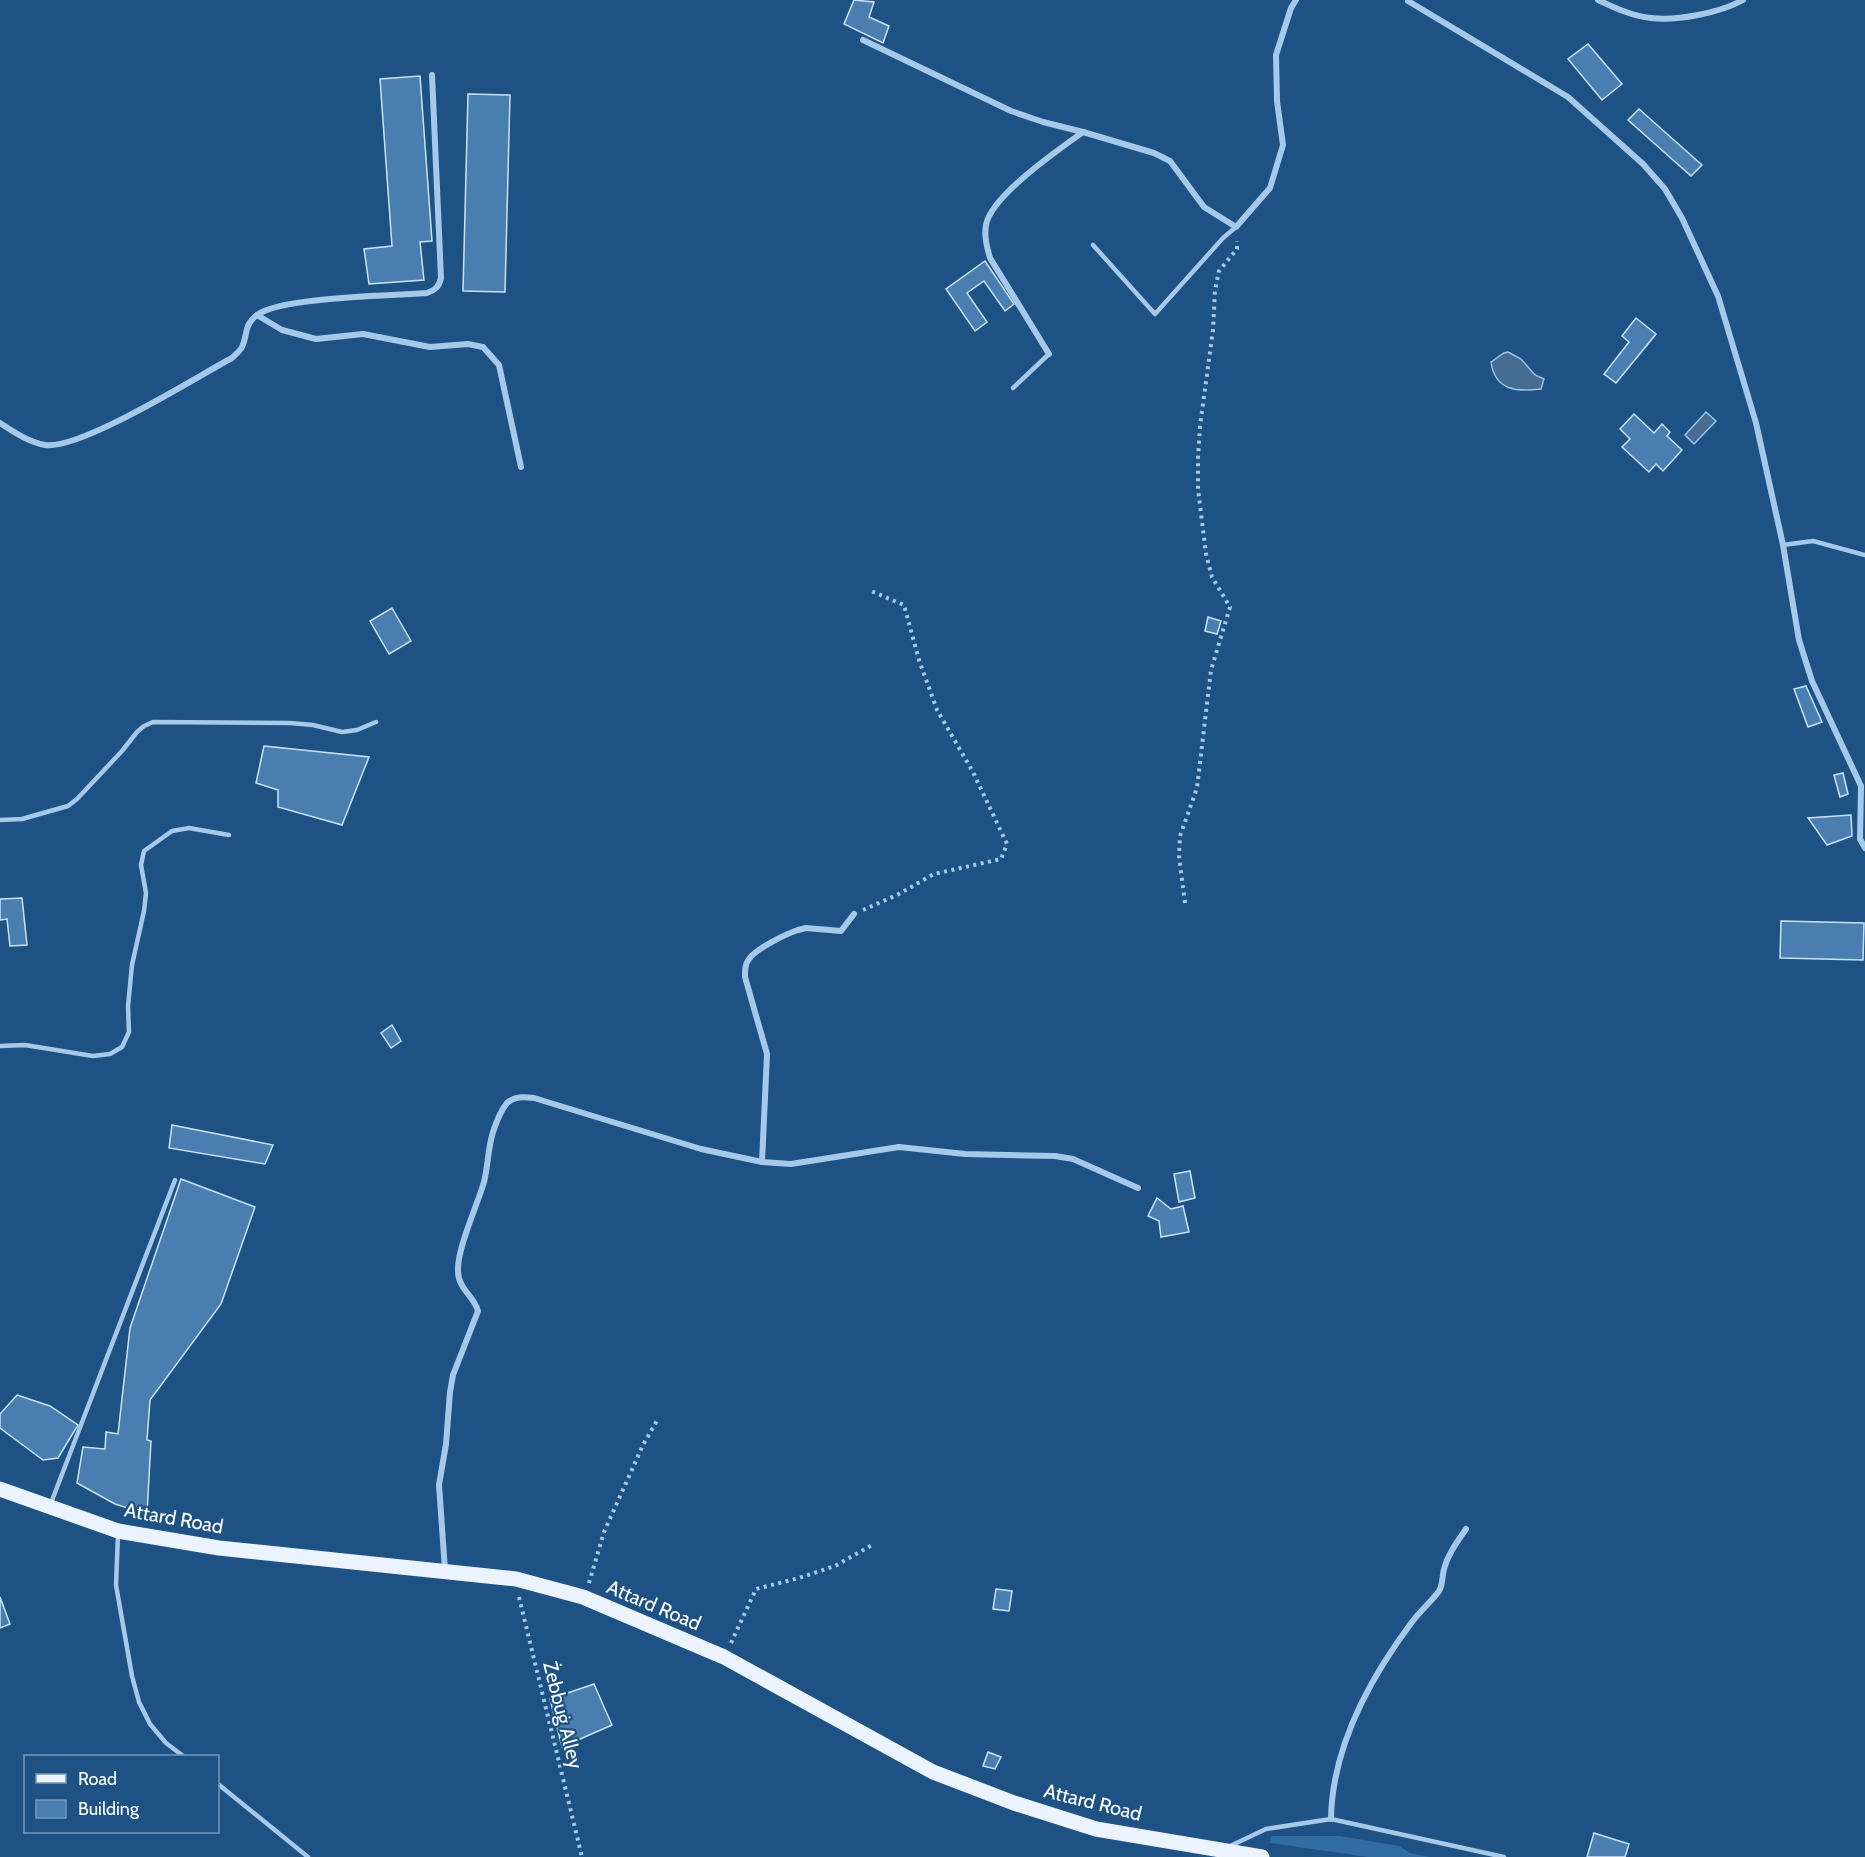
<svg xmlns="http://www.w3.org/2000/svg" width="1865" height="1857" font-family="Cabin,sans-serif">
	<rect width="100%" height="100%" fill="#1e5285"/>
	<path fill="#316ca3" d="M1271,1836h69l59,10 11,7 20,4h-62l-98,-14z"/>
	<g fill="#466c91" stroke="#99c5ec" stroke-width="1.5">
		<path d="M1508,352l13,7 14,16 9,4 -3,10c-24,3 -46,2 -50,-27l13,-9z"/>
		<path d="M1706,412l10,9 -22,23 -9,-9z"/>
	</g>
	<g fill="#4a7eb0" stroke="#cae2f8" stroke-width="1.5">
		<path d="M854,0l20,2 -5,15 20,9 -6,17 -39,-19z"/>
		<path d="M1588,44l34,40 -20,16 -34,-41z"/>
		<path d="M420,76l12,165 -12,1 4,38 -55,4 -5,-35 28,-3 -12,-167z"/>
		<path d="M468,94l42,1 -5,197 -42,-1z"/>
		<path d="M1639,109l63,56 -11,11 -63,-56z"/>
		<path d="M985,261l29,43 -9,7 -21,-30 -17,12 20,29 -12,9 -29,-42z"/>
		<path d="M1636,318l20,16 -40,49 -12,-9 25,-32 -7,-6z"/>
		<path d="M1634,414l20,19 8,-9 8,8 -3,4 15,14 -19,21 -7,-7 -7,8 -27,-25 8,-8 -10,-10z"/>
		<path d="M392,608l19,33 -22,13 -19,-33z"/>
		<path d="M1208,617l13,4 -4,13 -12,-3z"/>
		<path d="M1806,686l16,36 -14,5 -14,-38z"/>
		<path d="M264,746l105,11 -27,68 -64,-18v-17l-22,-7z"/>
		<path d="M1843,773l5,21 -8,3 -6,-22z"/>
		<path d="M1851,815l1,21 -25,9 -19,-27z"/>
		<path d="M22,898l5,47 -17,1 -3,-27 -7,1v-21z"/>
		<path d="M1781,921l83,2 -1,37 -83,-2z"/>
		<path d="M392,1025l9,16 -10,7 -10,-15z"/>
		<path d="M172,1125l101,20 -8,19 -96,-16z"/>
		<path d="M1190,1171l5,27 -16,4 -5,-28z"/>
		<path d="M181,1179l74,28 -34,97 -71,96 -3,40 4,1 -4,73 -32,-10 -38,-21 6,-36 22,2 1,-17 12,2 12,-106z"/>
		<path d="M1157,1198l14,11 12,-3 6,26 -28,5 -2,-16 -11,-5z"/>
		<path d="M17,1395l33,11 28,19 -20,33 -15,2 -43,-32v-14z"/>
		<path d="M996,1589l16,2 -3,20 -16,-2z"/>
		<path d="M0,1597l10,27 -10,4z"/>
		<path d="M594,1684l18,41 -50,22 -12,-48z"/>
		<path d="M988,1752l13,5 -6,12 -12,-3z"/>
		<path d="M1594,1833l35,11 -4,13h-38z"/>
	</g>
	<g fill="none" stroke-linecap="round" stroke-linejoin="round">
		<g stroke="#a6c9ea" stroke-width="4" stroke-dasharray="3 4.5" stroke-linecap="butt">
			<path d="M1185,903l-6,-47 1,-20 17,-48 14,-118 19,-63 -18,-30 -6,-23 -8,-65v-31l2,-32 13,-96 2,-40 4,-19 18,-22v-8"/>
			<path d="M863,910l34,-15 37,-21 67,-15 6,-15 -34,-72 -36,-62 -18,-50 -15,-55 -33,-14"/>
			<path d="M589,1583l15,-51 39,-87 15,-26"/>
			<path d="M519,1597l63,260"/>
			<path d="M731,1643l25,-54 43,-11 36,-12 37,-21"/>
		</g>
		<g stroke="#a6c9ea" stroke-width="4.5">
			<path d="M1093,245l62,69 68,-76 13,-11"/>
			<path d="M1013,388l36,-34"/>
			<path d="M1783,545l30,-4 52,14"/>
			<path d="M0,820l22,-1 46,-13 9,-7 45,-48 15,-19 7,-6 9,-4 137,1 23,2 29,7 15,-2 19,-8"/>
			<path d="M0,1046l25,-1 68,11 17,-2 12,-7 7,-15 -1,-26 4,-41 12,-54 2,-18 -5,-28 3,-14 28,-20 17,-3 40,7"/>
			<path d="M51,1503l124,-323"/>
			<path d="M118,1534l-2,51 16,91 7,26 11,22 16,19 17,13"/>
			<path d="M218,1784l90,73"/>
			<path d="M1228,1847l38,-18 65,-10 173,38"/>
		</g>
		<g stroke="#a6c9ea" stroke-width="6">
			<path d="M1598,0c17,8 34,16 53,18 26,3 69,-5 92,-18"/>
			<path d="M1408,1l160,96 75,67 22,25 17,29 36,78 38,127 27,122 16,95 13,41 49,105 -1,53 5,9"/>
			<path d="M863,40l148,71 32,11 40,10"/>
			<path d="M257,315l25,15 34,9 47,-5 67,13 38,-3 15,3 16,18 22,102"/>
			<path d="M1049,354l-59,-96c-3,-11 -6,-21 -4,-33 5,-29 72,-75 97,-93l71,21 16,8 34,46 32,20 34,-39 13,-43 -6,-44 -1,-46 15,-47 5,-8"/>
			<path d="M0,423c14,9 28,19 45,22 36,5 151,-68 187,-87 3,-3 8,-7 10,-11 6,-12 1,-21 15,-32 23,-18 135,-19 170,-22 8,-3 12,-6 14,-15l-9,-203"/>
			<path d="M762,1162l29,2 108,-17 66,7 90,2 18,3 65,29"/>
			<path d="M445,1570l-6,-85 7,-41 4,-52 3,-17 25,-64c-4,-15 -20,-22 -20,-40 -1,-22 19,-65 26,-89 4,-16 4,-34 9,-50 3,-9 8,-22 14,-29 8,-7 17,-6 27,-5l167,51 61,13 5,-108 -22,-77c0,-7 0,-13 4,-18 8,-11 37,-25 49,-29l8,-2 35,3 13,-17"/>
			<path d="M1331,1819c1,-71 39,-141 81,-197 8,-11 19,-20 27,-31 4,-6 3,-15 5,-22 4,-15 13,-27 22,-40"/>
		</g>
		<path stroke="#eaf3fe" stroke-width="15" d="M0,1489l118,42 101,17 297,31 67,18 141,60 209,115 81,31 82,26 166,28"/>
	</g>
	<g text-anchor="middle" stroke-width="4.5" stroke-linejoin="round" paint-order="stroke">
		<g font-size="20" fill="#fff" stroke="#1e5285">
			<text transform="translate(174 1518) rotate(10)" y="7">Attard Road</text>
			<text transform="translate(654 1605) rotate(23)" y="7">Attard Road</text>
			<text transform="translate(563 1715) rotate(76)" y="7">Żebbuġ Alley</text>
			<text transform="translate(1093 1802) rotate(14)" y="7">Attard Road</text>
		</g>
	</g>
	<rect x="24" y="1755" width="195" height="78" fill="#1e5285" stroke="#7897b6" stroke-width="1.5"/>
	<rect x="36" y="1774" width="30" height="9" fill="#eaf3fe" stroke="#7897b6" stroke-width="1.5"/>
	<text x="78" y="1785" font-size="18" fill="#ffffff">Road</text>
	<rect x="36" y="1800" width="30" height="18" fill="#4a7eb0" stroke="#7897b6" stroke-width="1.5"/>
	<text x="78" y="1815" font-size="18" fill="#ffffff">Building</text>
</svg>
